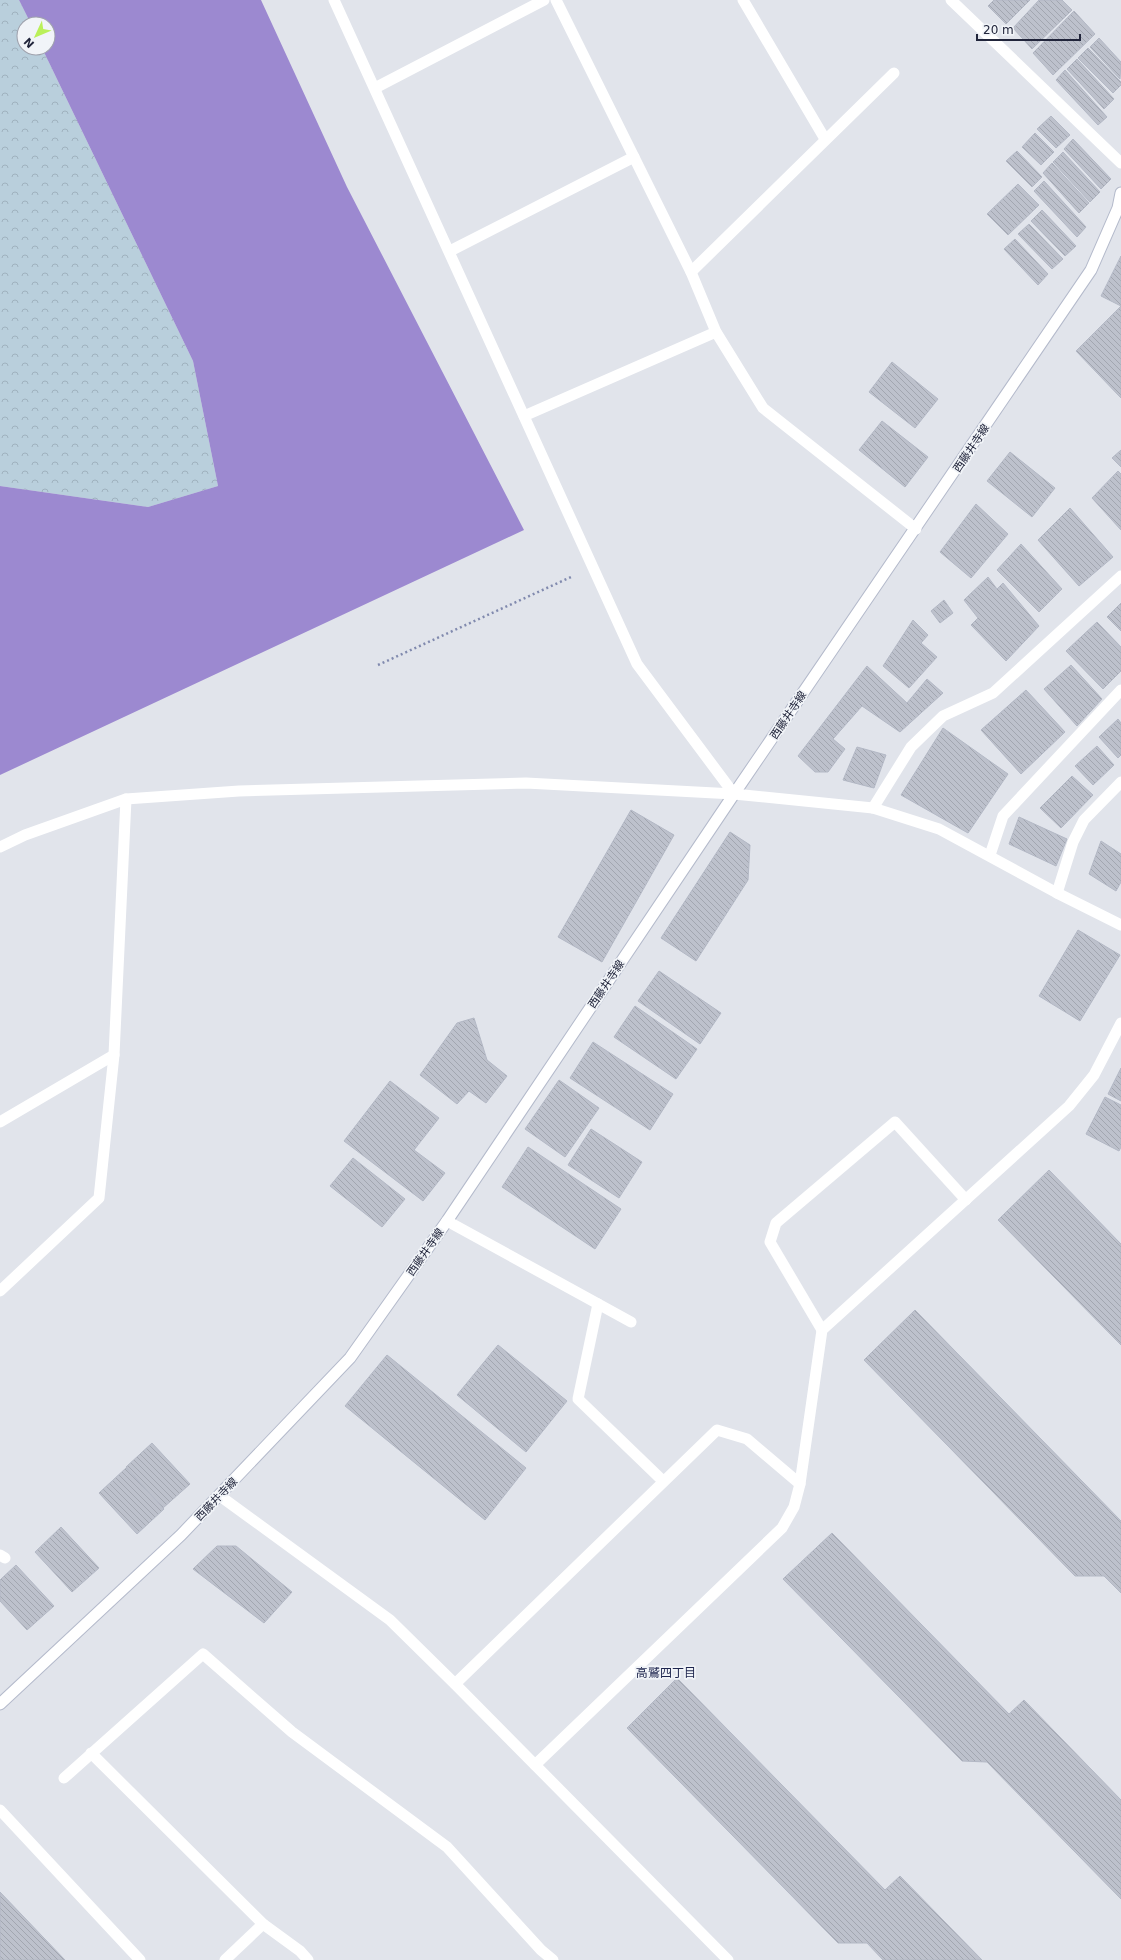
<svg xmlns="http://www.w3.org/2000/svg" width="1121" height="1960" font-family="'DejaVu Sans','Noto Sans JP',sans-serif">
	<defs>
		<pattern id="forest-crowns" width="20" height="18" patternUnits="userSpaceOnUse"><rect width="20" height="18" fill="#b9cfdc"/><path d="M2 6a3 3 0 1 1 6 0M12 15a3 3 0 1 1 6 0" fill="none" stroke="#9fb2be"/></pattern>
		<pattern id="building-back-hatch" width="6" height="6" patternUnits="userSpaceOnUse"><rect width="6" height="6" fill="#bdc1cc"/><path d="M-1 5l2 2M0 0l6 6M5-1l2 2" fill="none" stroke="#a2a6b0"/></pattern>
	</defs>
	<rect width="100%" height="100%" fill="#e1e4eb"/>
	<path fill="url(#forest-crowns)" d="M0,0h19l12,24h-7v24h18l151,313 25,125 -70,21 -148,-21z"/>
	<path fill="#9c89d0" d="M19,0h242l86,187 177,343 -524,245v-289l148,21 70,-21 -25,-125 -151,-313h6v-24h-17z"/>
	<g fill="url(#building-back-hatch)" stroke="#b3b8c5">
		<path d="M994,0h36l-24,24 -18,-18z"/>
		<path d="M1039,0h23l10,10 -40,39 -19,-21z"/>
		<path d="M1074,11l21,23 -42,41 -20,-22z"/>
		<path d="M1099,38l22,24 -1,17 -30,-32z"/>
		<path d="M1088,48l33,34v3l-8,8 -35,-35z"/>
		<path d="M1077,59l37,40 -10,10 -37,-40z"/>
		<path d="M1065,70l42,47 -9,8 -42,-45z"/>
		<path d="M1051,116l19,19 -14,13 -19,-19z"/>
		<path d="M1035,133l19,19 -13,13 -19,-18z"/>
		<path d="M1073,139l38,40 -10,10 -37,-40z"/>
		<path d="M1017,151l25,26 -10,10 -26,-26z"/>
		<path d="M1063,152l37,40 -10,10 -37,-40z"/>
		<path d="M1052,163l37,40 -10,10 -36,-40z"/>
		<path d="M1044,181l42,46 -9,10 -43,-46z"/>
		<path d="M1018,184l21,21 -31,30 -21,-21z"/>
		<path d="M1042,210l34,36 -11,10 -34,-35z"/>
		<path d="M1029,224l34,35 -11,10 -34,-35z"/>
		<path d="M1015,239l33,35 -10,11 -34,-36z"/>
		<path d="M1121,256v50l-20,-10z"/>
		<path d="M1121,306v92l-45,-47z"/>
		<path d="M892,362l46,37 -23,29 -46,-36z"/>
		<path d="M882,421l46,36 -23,30 -46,-37z"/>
		<path d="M1121,450v17l-9,-9z"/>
		<path d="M1010,452l45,36 -23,29 -45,-36z"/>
		<path d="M1118,471l3,3v56l-29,-32z"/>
		<path d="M976,504l32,30 -37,44 -31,-26z"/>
		<path d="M1070,508l43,49 -34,29 -41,-46z"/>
		<path d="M1021,544l41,45 -23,23 -42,-42z"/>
		<path d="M988,577l9,12 6,-6 36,43 -33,35 -35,-36 7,-7 -14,-18z"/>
		<path d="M944,600l9,13 -13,10 -9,-12z"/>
		<path d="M1121,603v28l-14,-14z"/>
		<path d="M913,620l15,15 -7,8 16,14 -28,31 -26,-22z"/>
		<path d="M1097,622l24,25v24l-18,18 -37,-38z"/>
		<path d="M1071,665l31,34 -25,27 -33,-37z"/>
		<path d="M867,666l40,37 20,-24 16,14 -43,39 -38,-26 -29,33 12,10 -17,23h-13l-17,-16z"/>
		<path d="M1026,690l39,42 -44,42 -40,-44z"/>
		<path d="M1118,719l3,4v32l-3,3 -19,-21z"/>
		<path d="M943,728l65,46 -40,59 -67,-38z"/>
		<path d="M1097,746l17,19 -21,20 -18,-19z"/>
		<path d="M857,747l29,8 -12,33 -31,-8z"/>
		<path d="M1072,776l21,19 -32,33 -21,-20z"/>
		<path d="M631,810l43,25 -72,127 -44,-25z"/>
		<path d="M1019,817l48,22 -11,27 -47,-22z"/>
		<path d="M730,832l20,13 -2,35 -52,81 -35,-23z"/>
		<path d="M1101,841l20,13v28l-5,9 -27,-17z"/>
		<path d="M1078,930l42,25 -40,66 -41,-25z"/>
		<path d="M659,971l62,42 -21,31 -62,-43z"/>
		<path d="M635,1006l62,43 -21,30 -62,-42z"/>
		<path d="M474,1018l13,42 20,16 -21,27 -17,-12 -12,13 -37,-29 37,-52z"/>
		<path d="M593,1042l80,52 -23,36 -80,-52z"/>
		<path d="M1121,1068v33l-13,-7z"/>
		<path d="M559,1080l40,28 -34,49 -40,-28z"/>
		<path d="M390,1081l49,37 -25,32 31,23 -22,28 -79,-60z"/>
		<path d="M1105,1097l16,8v42l-2,4 -33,-17z"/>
		<path d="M591,1129l51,33 -23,36 -51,-33z"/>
		<path d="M528,1147l93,62 -26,40 -93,-62z"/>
		<path d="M353,1158l52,41 -23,28 -52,-41z"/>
		<path d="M1049,1170l72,74v101l-123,-125z"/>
		<path d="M915,1310l206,211v72l-17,-17h-29l-211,-216z"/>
		<path d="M498,1345l69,56 -41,51 -69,-57z"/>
		<path d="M387,1355l139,113 -41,52 -140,-114z"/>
		<path d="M152,1443l38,41 -27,24 -37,-41z"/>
		<path d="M126,1468l38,41 -27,25 -38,-41z"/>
		<path d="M61,1527l38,41 -27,24 -37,-40z"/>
		<path d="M832,1533l177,181 15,-14 97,100v99l-134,-137 -25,-1 -179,-182z"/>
		<path d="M217,1546h19l56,46 -28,31 -71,-54z"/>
		<path d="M16,1565l38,41 -27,24 -27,-29v-21z"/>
		<path d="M677,1678l208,212 15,-14 82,84h-99l-16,-17h-29l-211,-215z"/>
		<path d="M0,1892l65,68h-65z"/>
	</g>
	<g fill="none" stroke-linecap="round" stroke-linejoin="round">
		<defs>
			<path id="secondary" d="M0,1704l181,-169 169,-177 97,-137 287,-427 357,-524 27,-62 3,-15"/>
		</defs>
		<use href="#secondary" stroke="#b4bacb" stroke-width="13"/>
		<path stroke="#818aae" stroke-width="2.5" stroke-dasharray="2 3" stroke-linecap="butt" d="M378,665l193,-88"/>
		<g stroke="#fff" stroke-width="11">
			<path d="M334,0l303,664 97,130"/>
			<path d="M556,0l135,272 25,60 47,76 153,121"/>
			<path d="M743,0l82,139"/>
			<path d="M951,0l170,163"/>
			<path d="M375,88l169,-88"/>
			<path d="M450,251l184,-94"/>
			<path d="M691,272l203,-199"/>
			<path d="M524,416l192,-84"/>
			<path d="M873,808l38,-61 32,-31 50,-23 128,-117"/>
			<path d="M990,855l13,-39 118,-126"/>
			<path d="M1057,893l16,-51 11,-22 37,-38"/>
			<path d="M0,1122l114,-67"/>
			<path d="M447,1221l184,101"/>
			<path d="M0,1291l99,-93 15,-143 12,-256"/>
			<path d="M598,1304l-20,95 85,82"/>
			<path d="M822,1330l-52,-88 6,-19 119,-101 71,78"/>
			<path d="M0,1555l5,3"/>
			<path d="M455,1684l262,-254 30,9 53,45"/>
			<path d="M91,1753l172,171 37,27 8,9"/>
			<path d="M64,1778l139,-124 89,78 155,115 94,103 12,10"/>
			<path d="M0,1810l140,150"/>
			<path d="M225,1960l38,-36"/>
		</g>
		<g stroke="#fff" stroke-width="11">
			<path d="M0,847l25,-12 101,-36 113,-8 287,-8 208,11 139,14 66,21 118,64 64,32"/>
			<path d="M220,1496l170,124 65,64 273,276"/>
			<path d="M535,1765l247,-237 12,-21 6,-23 22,-154 247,-224 25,-31 27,-52"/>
		</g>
		<use href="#secondary" stroke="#fff" stroke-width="11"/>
	</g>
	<g text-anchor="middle" stroke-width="3.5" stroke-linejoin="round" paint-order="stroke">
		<g font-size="11" fill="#21253b" stroke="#f1f4f8">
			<text transform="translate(971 448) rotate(-56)" y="4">西藤井寺線</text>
			<text transform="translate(788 715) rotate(-56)" y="4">西藤井寺線</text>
			<text transform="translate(606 984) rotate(-56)" y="4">西藤井寺線</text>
			<text transform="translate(425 1252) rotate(-55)" y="4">西藤井寺線</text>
			<text transform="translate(216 1499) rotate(-46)" y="4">西藤井寺線</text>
		</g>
		<g font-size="12" fill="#1d244d" stroke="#f1f4f8">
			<text x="666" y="1677">高鷲四丁目</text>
		</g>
	</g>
	<g transform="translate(36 36) rotate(226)"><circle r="19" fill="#f1f4f8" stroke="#9ea1ac"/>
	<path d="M0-3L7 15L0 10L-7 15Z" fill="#baf059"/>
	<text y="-6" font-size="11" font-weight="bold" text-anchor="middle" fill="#21253b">N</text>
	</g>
	<path d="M977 34v6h103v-6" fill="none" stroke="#21253b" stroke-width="2"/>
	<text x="983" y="34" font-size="12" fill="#21253b" stroke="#f1f4f8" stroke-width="3" paint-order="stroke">20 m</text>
</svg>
